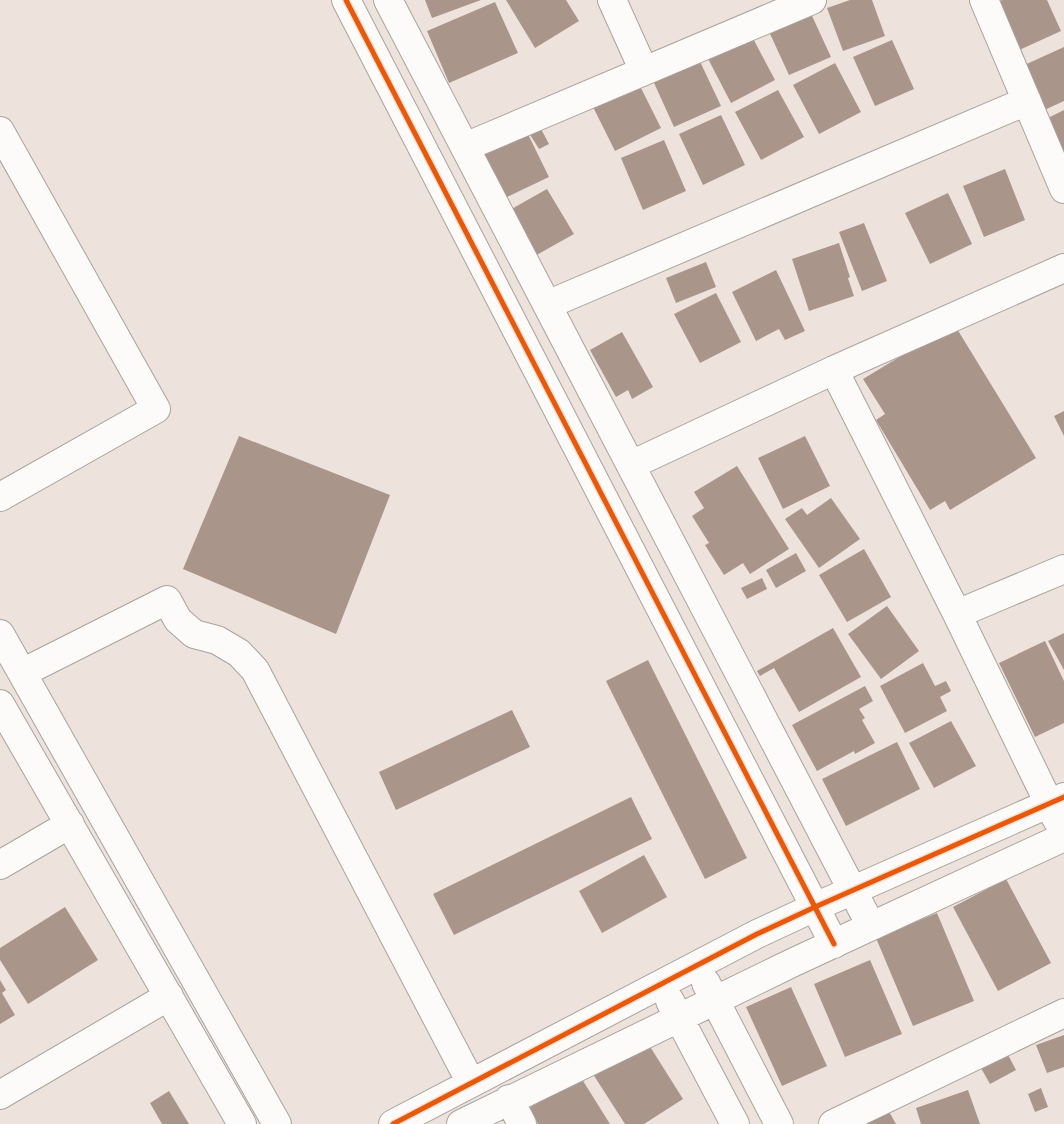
<svg xmlns="http://www.w3.org/2000/svg" width="1064" height="1124" viewBox="0 0 1064 1124" font-family="'PT Sans',sans-serif">
  <style>
    .building { fill: #aa958b }
    .lines { fill: none; stroke-linecap: round; stroke-linejoin: round }
    .minor-casing { stroke: #a9a29c; stroke-width: 30 }
    .minor { stroke: #fcfbfa; stroke-width: 28 }
    .cycleway-casing { stroke: #f5e2d4; stroke-width: 8 }
    .cycleway { stroke: #e8590c; stroke-width: 5 }
  </style>
  <rect width="100%" height="100%" fill="#ede3dc"/>
  <path class="building" d="M 425,0 L 481,0 L 432,18 Z
    M 506,0 L 566,0 L 579,21 L 535,48 Z
    M 850,0 L 872,0 L 885,36 L 843,51 L 827,8 Z
    M 1002,0 L 1047,0 L 1061,31 L 1015,52 L 993,4 Z
    M 495,2 L 518,53 L 449,83 L 427,31 Z
    M 807,5 L 831,57 L 789,75 L 765,23 Z
    M 748,29 L 775,80 L 731,103 L 704,51 Z
    M 892,40 L 914,89 L 875,106 L 853,57 Z
    M 1064,47 L 1064,101 L 1040,112 L 1020,67 Z
    M 696,53 L 721,106 L 674,127 L 650,74 Z
    M 835,63 L 861,112 L 819,134 L 793,85 Z
    M 636,78 L 661,128 L 615,151 L 590,101 Z
    M 778,90 L 804,137 L 761,160 L 735,112 Z
    M 1064,110 L 1064,165 L 1042,121 Z
    M 721,115 L 745,165 L 703,185 L 679,134 Z
    M 523,124 L 549,177 L 505,198 L 470,149 Z
    M 540,127 L 549,144 L 539,149 L 529,133 Z
    M 664,140 L 686,191 L 643,210 L 621,158 Z
    M 1005,169 L 1025,220 L 984,237 L 963,186 Z
    M 547,189 L 574,234 L 533,257 L 506,212 Z
    M 948,193 L 972,244 L 930,264 L 905,213 Z
    M 864,223 L 887,281 L 862,291 L 839,232 Z
    M 839,243 L 850,277 L 848,278 L 854,296 L 809,311 L 792,259 Z
    M 706,262 L 716,287 L 676,303 L 666,278 Z
    M 776,270 L 805,331 L 785,340 L 779,329 L 756,341 L 732,292 Z
    M 716,293 L 741,342 L 700,363 L 674,314 Z
    M 954,324 L 1036,458 L 950,510 L 945,501 L 930,510 L 876,420 L 885,414 L 863,379 Z
    M 622,332 L 653,387 L 632,399 L 628,390 L 616,397 L 590,350 Z
    M 1064,411 L 1064,436 L 1054,416 Z
    M 239,436 L 390,495 L 336,634 L 183,569 Z
    M 805,436 L 830,486 L 783,509 L 758,458 Z
    M 737,466 L 789,549 L 750,574 L 743,563 L 724,575 L 705,545 L 709,543 L 692,516 L 704,508 L 694,492 Z
    M 831,498 L 860,539 L 819,568 L 785,519 L 802,508 L 807,515 Z
    M 864,549 L 891,597 L 847,622 L 819,575 Z
    M 796,553 L 806,571 L 776,588 L 766,570 Z
    M 762,578 L 767,589 L 747,599 L 741,588 Z
    M 887,606 L 919,651 L 881,679 L 848,634 Z
    M 833,628 L 861,677 L 799,712 L 774,668 L 760,676 L 757,671 Z
    M 1064,633 L 1064,670 L 1048,641 Z
    M 1045,641 L 1064,681 L 1064,723 L 1035,737 L 999,663 Z
    M 648,660 L 747,858 L 705,879 L 606,681 Z
    M 923,663 L 935,686 L 946,681 L 951,691 L 940,697 L 947,711 L 905,733 L 880,686 Z
    M 865,686 L 873,701 L 859,709 L 865,718 L 862,720 L 875,743 L 855,754 L 854,751 L 817,771 L 792,725 Z
    M 512,710 L 530,747 L 396,810 L 379,772 Z
    M 951,721 L 976,766 L 934,788 L 909,743 Z
    M 897,742 L 920,789 L 846,826 L 822,779 Z
    M 631,797 L 652,839 L 454,935 L 433,894 Z
    M 644,855 L 667,897 L 602,933 L 579,891 Z
    M 1006,879 L 1051,963 L 998,991 L 953,907 Z
    M 65,907 L 98,960 L 28,1004 L 0,960 L 0,948 Z
    M 937,913 L 974,1001 L 913,1026 L 876,938 Z
    M 870,960 L 902,1034 L 845,1057 L 814,984 Z
    M 0,980 L 6,990 L 2,993 L 15,1015 L 0,1024 Z
    M 791,987 L 827,1066 L 782,1086 L 746,1007 Z
    M 1064,1035 L 1064,1067 L 1047,1073 L 1036,1045 Z
    M 644,1037 L 683,1099 L 644,1124 L 625,1124 L 591,1071 Z
    M 1007,1053 L 1016,1070 L 990,1084 L 981,1068 Z
    M 580,1076 L 610,1124 L 538,1124 L 529,1108 Z
    M 1041,1088 L 1048,1107 L 1035,1112 L 1028,1094 Z
    M 968,1090 L 980,1124 L 921,1124 L 916,1108 Z
    M 169,1091 L 189,1124 L 162,1124 L 150,1103 Z
    M 887,1108 L 896,1124 L 855,1124 Z"/>
  <g class="lines">
    <g class="minor-casing">
      <path id="minor" d="M 346,0 L 834,944
        M 388,0 L 871,926
        M 612,0 L 644,71
        M 984,0 L 1064,189
        M 0,131 L 156,409 L 0,497
        M 465,147 L 812,0
        M 547,305 L 1027,101
        M 834,370 L 1064,268
        M 631,465 L 834,370 L 957,614 L 1064,569
        M 957,614 L 1057,820
        M 0,634 L 277,1124
        M 22,673 L 167,600 L 178,620 L 194,634 L 217,640 L 239,653 L 255,670 L 471,1083
        M 0,704 L 242,1124
        M 0,865 L 70,824
        M 706,983 L 779,1124
        M 670,1001 L 735,1124
        M 0,1095 L 169,996
        M 509,1099 L 522,1124
        M 393,1124 L 757,934 L 815,907 L 1064,797
        M 461,1124 L 794,962 L 1064,837
        M 833,1124 L 1064,1013"/>
    </g>
    <use href="#minor" class="minor"/>
    <g class="cycleway-casing">
      <path id="cycleway" d="M 346,0 L 834,944
        M 393,1124 L 757,934 L 815,907 L 1064,797"/>
    </g>
    <use href="#cycleway" class="cycleway"/>
  </g>
</svg>
